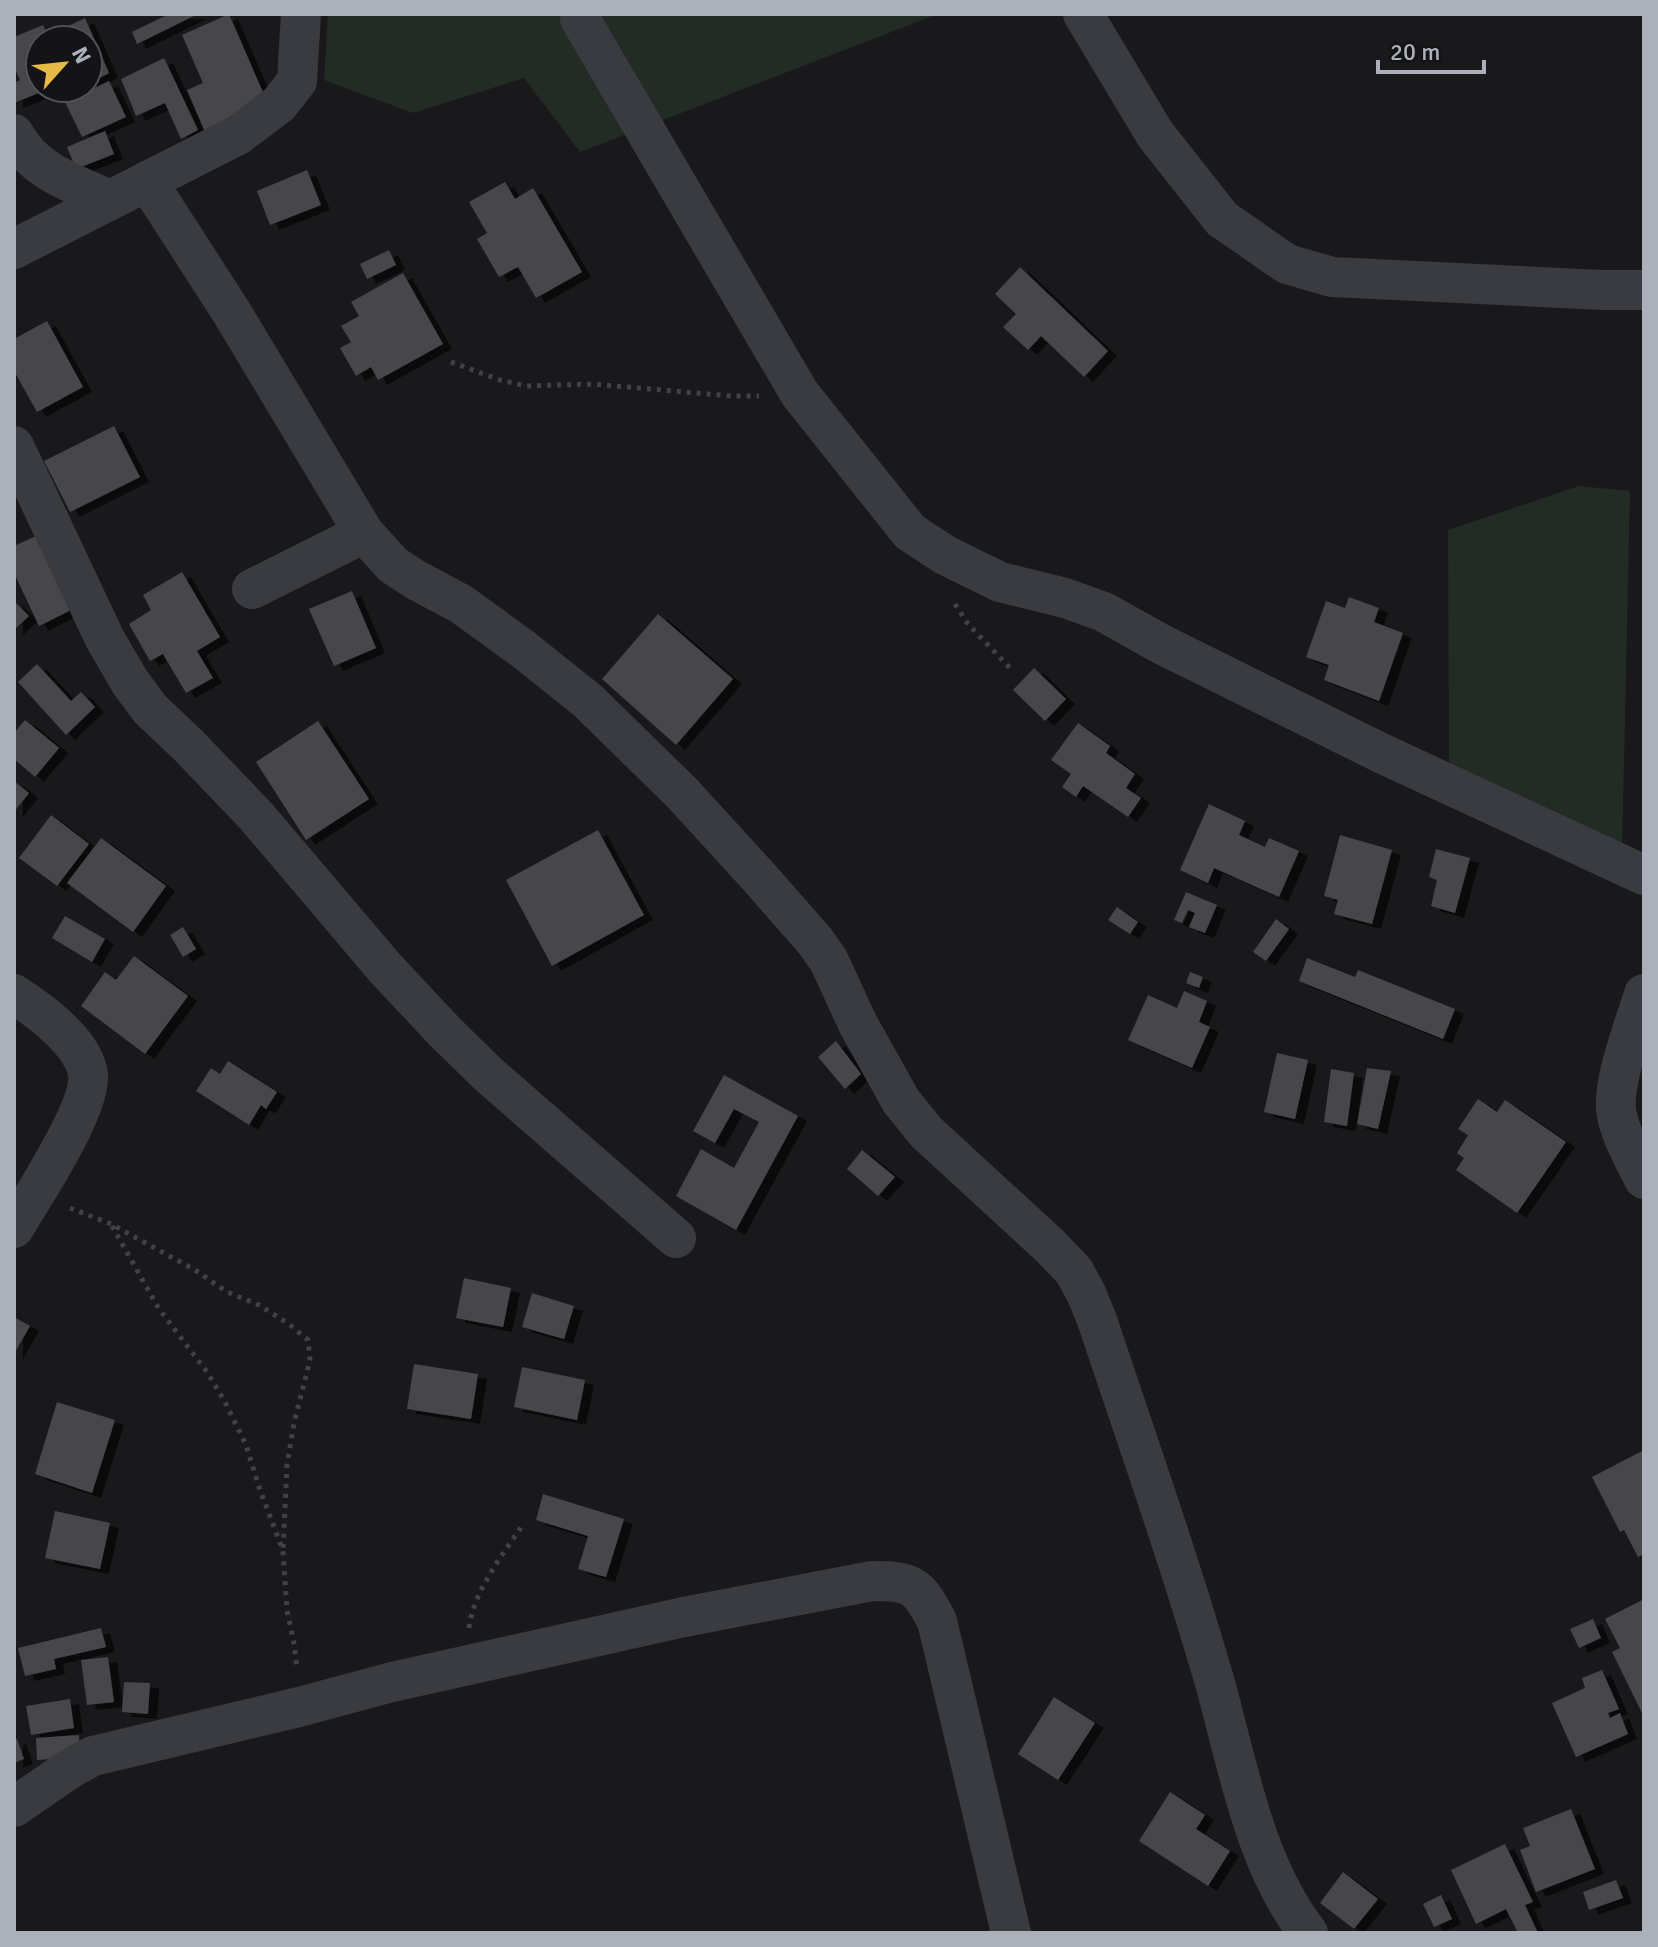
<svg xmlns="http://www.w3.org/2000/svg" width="1658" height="1947" viewBox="0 0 1658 1947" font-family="Signika,sans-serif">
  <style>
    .green { fill: #232b25 }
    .building { fill: #46464b; filter: url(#shadow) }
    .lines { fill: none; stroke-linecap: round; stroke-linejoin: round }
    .path { stroke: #404247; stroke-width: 5; stroke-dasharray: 4 6; stroke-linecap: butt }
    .minor { stroke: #3a3b40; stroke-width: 40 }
  </style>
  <defs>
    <filter id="shadow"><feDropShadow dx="9" dy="5" stdDeviation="0" flood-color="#0009"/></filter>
  </defs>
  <rect width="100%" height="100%" fill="#19191b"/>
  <path class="green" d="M 328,14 L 938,14 L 580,152 L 524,78 L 413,113 L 324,80 Z
    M 1579,486 L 1630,491 L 1622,852 L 1449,768 L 1448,530 Z"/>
  <path class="building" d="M 169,14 L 198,14 L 137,44 L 132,32 Z
    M 229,14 L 268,104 L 205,132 L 187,90 L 203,83 L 182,35 Z
    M 85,18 L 109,73 L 88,84 L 88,40 L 67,40 L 62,29 Z
    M 43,25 L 50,40 L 40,40 L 40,88 L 51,88 L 14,103 L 14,83 L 20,80 L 14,67 L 14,37 Z
    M 164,58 L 198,130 L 181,139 L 165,103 L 136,116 L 121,79 Z
    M 109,81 L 126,117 L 82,137 L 65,102 Z
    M 105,131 L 114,154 L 76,169 L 67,147 Z
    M 307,170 L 321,205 L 270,225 L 257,191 Z
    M 505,182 L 515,199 L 533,188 L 582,272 L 536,298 L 518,267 L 499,277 L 477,239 L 487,233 L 469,202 Z
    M 389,250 L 396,265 L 367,279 L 360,264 Z
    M 1020,267 L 1108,351 L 1084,377 L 1041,336 L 1028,350 L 1003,327 L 1016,314 L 995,294 Z
    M 403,273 L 443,344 L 378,380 L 371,367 L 356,376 L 340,348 L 351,342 L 341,326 L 359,316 L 351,302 Z
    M 47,321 L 83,387 L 37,412 L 14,371 L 14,339 Z
    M 114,426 L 140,477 L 70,512 L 44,461 Z
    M 38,535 L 73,609 L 39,626 L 14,573 L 14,546 Z
    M 182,572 L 220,637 L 197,651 L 213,678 L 186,693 L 163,654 L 150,661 L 129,624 L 151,610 L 143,595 Z
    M 352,591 L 376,648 L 334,666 L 309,609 Z
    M 1349,597 L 1379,608 L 1374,622 L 1403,633 L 1379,701 L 1324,680 L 1329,665 L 1306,657 L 1326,601 L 1345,608 Z
    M 14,601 L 29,616 L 14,630 Z
    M 658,614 L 733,679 L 676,745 L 602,679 Z
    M 37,664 L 71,701 L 81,692 L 95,707 L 66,735 L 18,682 Z
    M 1034,668 L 1066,699 L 1045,721 L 1013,690 Z
    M 25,720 L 59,748 L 35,777 L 14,759 L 14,733 Z
    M 318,721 L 369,799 L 306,840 L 256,762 Z
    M 1078,723 L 1110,746 L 1106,753 L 1135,774 L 1126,788 L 1141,798 L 1128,817 L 1083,786 L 1076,797 L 1062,787 L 1071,774 L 1051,760 Z
    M 14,781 L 29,793 L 14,812 Z
    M 1209,804 L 1245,821 L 1239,835 L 1265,847 L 1269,838 L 1299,851 L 1279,897 L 1214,868 L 1208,883 L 1180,870 Z
    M 51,815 L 89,844 L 57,886 L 19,858 Z
    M 598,830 L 644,915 L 552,966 L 506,880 Z
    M 1340,835 L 1392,850 L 1372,924 L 1334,914 L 1338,900 L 1324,896 Z
    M 101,838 L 166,886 L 133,932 L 67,883 Z
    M 1436,849 L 1470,858 L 1455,913 L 1431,906 L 1437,880 L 1429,877 Z
    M 1186,892 L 1217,905 L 1205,933 L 1189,927 L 1195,913 L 1188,910 L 1182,923 L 1174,920 Z
    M 1117,907 L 1138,922 L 1130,934 L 1108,920 Z
    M 65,916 L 105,939 L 92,962 L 52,938 Z
    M 1276,919 L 1289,929 L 1266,961 L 1253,952 Z
    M 183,927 L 196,949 L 183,957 L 170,935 Z
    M 134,956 L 188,996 L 145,1054 L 81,1006 L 105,972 L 116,980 Z
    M 1307,958 L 1355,977 L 1358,970 L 1455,1009 L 1443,1039 L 1299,981 Z
    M 1190,972 L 1203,977 L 1199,988 L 1186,983 Z
    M 1184,991 L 1207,1001 L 1199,1022 L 1210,1027 L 1192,1068 L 1128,1040 L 1148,995 L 1177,1008 Z
    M 836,1041 L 861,1074 L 845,1089 L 818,1057 Z
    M 1277,1053 L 1308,1060 L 1295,1119 L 1264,1112 Z
    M 228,1061 L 277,1092 L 266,1109 L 261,1105 L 249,1125 L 196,1091 L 211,1068 L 220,1074 Z
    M 1367,1068 L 1391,1071 L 1378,1129 L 1357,1124 Z
    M 1331,1069 L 1354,1073 L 1347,1126 L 1324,1122 Z
    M 724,1075 L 798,1116 L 736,1230 L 676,1196 L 701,1149 L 734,1168 L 759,1122 L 734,1109 L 715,1143 L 693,1131 Z
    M 1478,1099 L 1497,1112 L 1505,1100 L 1566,1142 L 1517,1213 L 1456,1170 L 1464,1158 L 1457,1153 L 1468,1135 L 1458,1129 Z
    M 862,1150 L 895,1177 L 878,1196 L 847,1169 Z
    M 464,1278 L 511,1288 L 503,1327 L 456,1318 Z
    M 532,1293 L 574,1306 L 564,1339 L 522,1327 Z
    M 14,1317 L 30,1326 L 14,1354 Z
    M 414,1364 L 478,1374 L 471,1419 L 407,1409 Z
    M 522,1367 L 585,1380 L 577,1420 L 514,1407 Z
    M 57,1402 L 115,1420 L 92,1493 L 35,1474 Z
    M 1644,1450 L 1644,1554 L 1638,1557 L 1624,1530 L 1620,1532 L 1592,1477 Z
    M 543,1494 L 624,1519 L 606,1577 L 578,1569 L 588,1536 L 536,1520 Z
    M 55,1511 L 110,1523 L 100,1569 L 45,1558 Z
    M 1644,1599 L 1644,1717 L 1612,1652 L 1620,1648 L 1605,1619 Z
    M 1593,1619 L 1601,1638 L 1579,1648 L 1570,1629 Z
    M 101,1628 L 106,1647 L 54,1659 L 56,1669 L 25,1676 L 18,1648 Z
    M 108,1657 L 114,1702 L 87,1705 L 81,1660 Z
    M 1602,1670 L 1619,1709 L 1608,1713 L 1610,1718 L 1620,1713 L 1628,1734 L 1576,1757 L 1552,1703 L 1585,1688 L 1582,1678 Z
    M 124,1682 L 150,1683 L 148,1714 L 122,1712 Z
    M 1054,1697 L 1095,1723 L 1058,1780 L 1018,1754 Z
    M 70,1699 L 74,1728 L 31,1735 L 26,1706 Z
    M 79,1735 L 80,1757 L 37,1760 L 36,1738 Z
    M 17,1739 L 24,1759 L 14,1763 L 14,1740 Z
    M 1170,1792 L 1205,1815 L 1196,1829 L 1230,1851 L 1208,1886 L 1139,1841 Z
    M 1571,1809 L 1595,1869 L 1536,1892 L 1520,1850 L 1530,1846 L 1523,1828 Z
    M 1505,1844 L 1533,1902 L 1525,1905 L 1538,1933 L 1518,1933 L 1506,1909 L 1476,1924 L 1451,1870 Z
    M 1343,1872 L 1378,1899 L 1354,1929 L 1320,1903 Z
    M 1616,1880 L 1623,1898 L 1589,1910 L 1583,1892 Z
    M 1441,1895 L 1452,1919 L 1434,1927 L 1423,1904 Z"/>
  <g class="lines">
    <path class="path" d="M 451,362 L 500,380 L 526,386 L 592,384 L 731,396 L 759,396
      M 955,604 L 968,624 L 1010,668
      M 70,1208 L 111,1224 L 195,1270 L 227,1292 L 259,1305 L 289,1324 L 308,1340 L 310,1360 L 294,1423 L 287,1465 L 283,1551
      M 112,1226 L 159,1309 L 207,1372 L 225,1402 L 246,1445 L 259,1487 L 283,1551 L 287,1611 L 294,1643 L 297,1670
      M 469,1628 C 474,1591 501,1557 522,1526"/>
    <path class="minor" d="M 1083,14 L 1155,134 L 1222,219 L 1287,264 L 1332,277 L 1603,290 L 1644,290
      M 580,19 L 800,394 L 910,532 L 945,555 L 1000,582 L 1065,598 L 1104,612 L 1161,644 L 1381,753 L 1644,875
      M 14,134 C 35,173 72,182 109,200
      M 147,181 L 232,313 L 364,533 L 393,565 L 416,580 L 461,604 L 523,649 L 588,701 L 682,793 L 758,876 L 815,941 L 829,961 L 858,1024 L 901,1101 L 926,1132 L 1050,1246 L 1074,1271 L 1087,1295 L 1098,1323 C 1138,1443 1180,1562 1215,1683 C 1238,1766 1254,1863 1308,1933
      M 14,249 L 238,135 L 279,104 L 297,81 L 301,14
      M 14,446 L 105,639 L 130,682 L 150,709 L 189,746 L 256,816 L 385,968 L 445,1032 L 488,1074 L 676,1238
      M 252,589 L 364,533
      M 14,994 C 39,1010 83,1042 88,1074 C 92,1108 33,1196 14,1228
      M 1644,994 C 1635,1024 1610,1086 1617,1116 C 1622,1138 1634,1159 1644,1179
      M 14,1807 L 71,1768 L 93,1756 L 299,1707 L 392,1682 L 684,1617 L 872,1581 C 913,1581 918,1585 937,1621 L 1011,1933"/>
  </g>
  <rect width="1658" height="1947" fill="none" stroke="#acb0ba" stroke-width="32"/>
  <g transform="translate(64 64) rotate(63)"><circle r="38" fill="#141416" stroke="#515258" stroke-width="2"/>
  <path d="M0-6L14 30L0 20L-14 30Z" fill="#e6ba46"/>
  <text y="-12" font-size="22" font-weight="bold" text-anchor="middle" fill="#acb0ba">N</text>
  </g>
  <path d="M1378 60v12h106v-12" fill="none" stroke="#acb0ba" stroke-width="4"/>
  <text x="1390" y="60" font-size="24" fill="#acb0ba" stroke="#141416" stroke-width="6" paint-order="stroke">20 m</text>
</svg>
